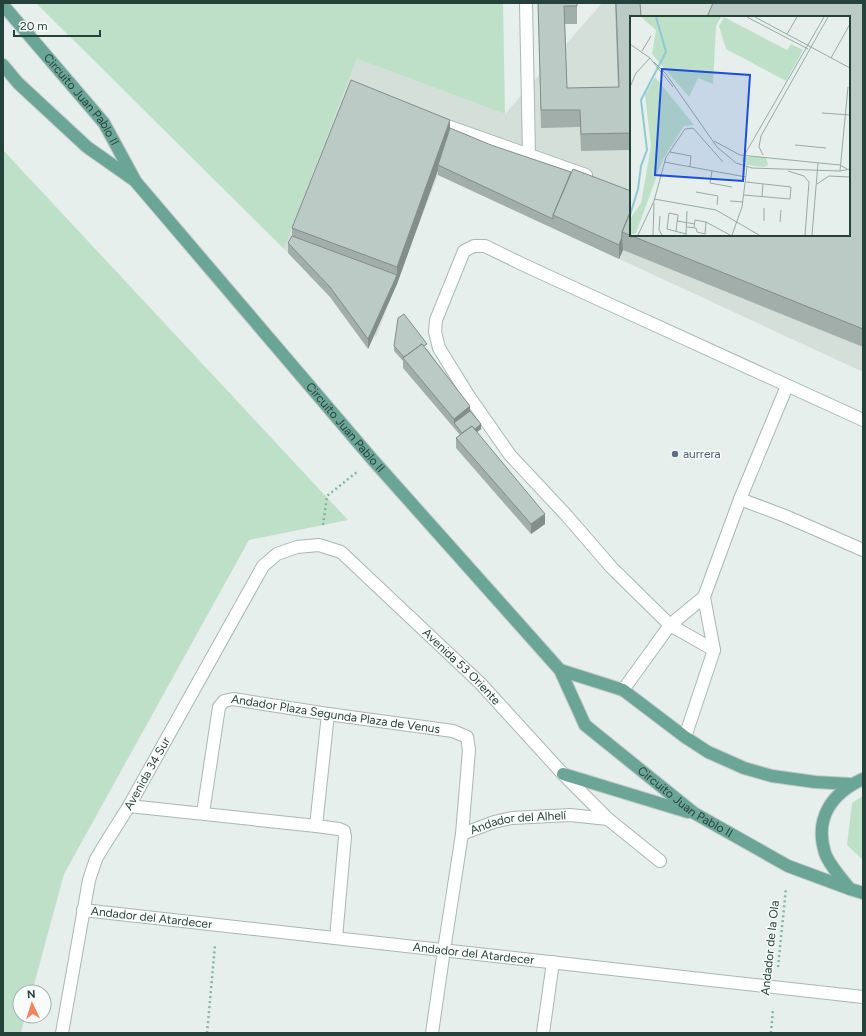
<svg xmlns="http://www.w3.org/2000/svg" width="866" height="1036" viewBox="0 0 866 1036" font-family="Figtree,sans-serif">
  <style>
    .built { fill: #d4dfda; fill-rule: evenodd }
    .green { fill: #bfe0c8 }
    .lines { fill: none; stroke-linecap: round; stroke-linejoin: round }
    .minor-casing { stroke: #a8b8b2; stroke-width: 14 }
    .major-casing { stroke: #c2cac8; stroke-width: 14 }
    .path { stroke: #86b3a5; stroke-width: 2.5; stroke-dasharray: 2 3; stroke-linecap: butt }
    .minor { stroke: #fff; stroke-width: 12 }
    .major { stroke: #6aa596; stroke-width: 12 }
    .wall { fill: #a1aea9 }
    .shaded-wall { fill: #838d89 }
    .building { fill: #bbcac4; stroke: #838d89 }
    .service-dot { fill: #5c6f8a; stroke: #f7fbf9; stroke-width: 1.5 }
    .labels { text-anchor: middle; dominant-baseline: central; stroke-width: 3; stroke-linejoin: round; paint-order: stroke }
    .street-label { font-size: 12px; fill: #24423a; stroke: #f7fbf9 }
    .service-label { font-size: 12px; fill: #4e5e75; stroke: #f7fbf9; text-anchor: start }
    .inset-river { fill: none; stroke: #8ec9d4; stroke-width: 2 }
    .inset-road { fill: none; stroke: #98aaa4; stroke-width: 1 }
    .view { fill: #1d4ed8; fill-opacity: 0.15; stroke: #1d4ed8; stroke-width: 2 }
    .inset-edge { fill: none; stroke: #24423a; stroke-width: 2 }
  </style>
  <rect width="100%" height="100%" fill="#e6efeb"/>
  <path class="built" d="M 602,3 L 863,3 L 863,372 L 438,175 L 376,337 L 284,249 L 357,59 L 505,114 ZM 631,17 L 849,17 L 849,235 L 631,235 Z"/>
  <path class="green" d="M 36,3 L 503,3 L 505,114 L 357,59 L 284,249 Z
    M 3,150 L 348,520 L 249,540 L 64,874 L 32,992 L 20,992 L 20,1016 L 25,1016 L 21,1033 L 3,1033 Z
    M 863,796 L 863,860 L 847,845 L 852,803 Z"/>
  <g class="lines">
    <g class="minor-casing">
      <g id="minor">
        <path d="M 526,3 L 529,155"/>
        <path d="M 436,122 L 586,175"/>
        <path d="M 740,499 L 785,516 L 863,550"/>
        <path d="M 714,650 L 670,625 L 612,568 L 567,516 L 510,455 L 468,395 L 439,348 L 435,332 L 436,320 L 464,251 L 474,246 L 485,246 L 524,265 L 587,294 L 863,420"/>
        <path d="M 623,690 L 670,625 L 704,597"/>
        <path d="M 685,737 L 714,650 L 704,597 L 740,499 L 787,386"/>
        <path d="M 129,806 L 316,826 L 339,829 L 344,831 L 345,837 L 336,938"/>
        <path id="s1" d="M 203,813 L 219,707 L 224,701 L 233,699 L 328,714 L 453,731 L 467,737 L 469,750 L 462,834 L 444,950 L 432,1033"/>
        <path d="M 316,826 L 328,714"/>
        <path id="s2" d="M 462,834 L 494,822 L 512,818 L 570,815 L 608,819"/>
        <path id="s3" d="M 83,910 L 863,997"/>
        <path id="s4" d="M 62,1033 L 89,880 L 96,859 L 105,844 L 129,806 L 263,566 L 277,554 L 297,547 L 319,545 L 341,552 L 480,683 L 563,774 L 608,819 L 660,861"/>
        <path d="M 543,1033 L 553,962"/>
      </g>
    </g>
    <g class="major-casing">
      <g id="major">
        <path id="s5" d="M 3,5 L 104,123 L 136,182 L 372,459 L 560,670 L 585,725 L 694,813 L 788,866 L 850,889 L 863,893"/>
        <path d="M 3,65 L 18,83 L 87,147 L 134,180"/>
        <path d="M 560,670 L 623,690 L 685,737 L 708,752 L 744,768 L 772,776 L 815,782 L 850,784"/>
        <path d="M 563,774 L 688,812"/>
        <path d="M 850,889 C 842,879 829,865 825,853 C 814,818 832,793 863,779"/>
      </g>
    </g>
    <path class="path" d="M 323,525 L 327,496 L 357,472
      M 778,967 L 786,888
      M 207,1033 L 215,945
      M 771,1033 L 773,1008"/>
    <use href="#minor" class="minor"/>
    <use href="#major" class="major"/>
  </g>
  <path class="wall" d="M 538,3 L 577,3 L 577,24 L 565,24 L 567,88 L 618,87 L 615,3 L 640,3 L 631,17 L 631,150 L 581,151 L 580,127 L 541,128 Z
    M 863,3 L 863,347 L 623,250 L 619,259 L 438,175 L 438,170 L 397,284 L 368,349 L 330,297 L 288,253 L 288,243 L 292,236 L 292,228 L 450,128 L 631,235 Z
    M 394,346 L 427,349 L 470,411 L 481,429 L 477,432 L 545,524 L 531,534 L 456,448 L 456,438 L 460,435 L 403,368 L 403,361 L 394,351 Z"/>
  <path class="shaded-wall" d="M 450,120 L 450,137 L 438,165 L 438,170 L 397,284 L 368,349 L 368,339 L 397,275 L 397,267 Z
    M 622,237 L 623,250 L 619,259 L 619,245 Z
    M 470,406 L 470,416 L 454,423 L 454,419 Z
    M 481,424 L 481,429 L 465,441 L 465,436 Z
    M 545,514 L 545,524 L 531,534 L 531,524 Z"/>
  <path class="building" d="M 538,3 L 577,3 L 577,6 L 564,6 L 567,88 L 619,87 L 616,3 L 640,3 L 641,17 L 631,17 L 631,133 L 581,134 L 580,110 L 541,110 Z
    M 713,3 L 863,3 L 863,329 L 622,232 L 631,210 L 631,235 L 849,235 L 849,17 L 707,17 Z
    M 351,80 L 450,120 L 397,267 L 292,228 Z
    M 450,128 L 491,145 L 571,172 L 553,215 L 553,219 L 438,165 Z
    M 573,169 L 631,191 L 631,210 L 622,232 L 622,237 L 619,245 L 553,215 Z
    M 292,236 L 397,275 L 368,339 L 330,287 L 288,243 Z
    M 404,314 L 427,344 L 424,346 L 422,344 L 404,357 L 394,346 L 398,318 Z
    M 422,344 L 470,406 L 454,419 L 403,358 Z
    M 470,411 L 481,424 L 475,429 L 472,426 L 462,433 L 454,423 Z
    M 472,426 L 545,514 L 531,524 L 456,438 Z"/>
  <circle class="service-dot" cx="675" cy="454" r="4"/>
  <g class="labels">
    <g class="street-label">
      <text stroke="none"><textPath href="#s5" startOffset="123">Circuito Juan Pablo II</textPath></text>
      <text stroke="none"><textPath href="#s5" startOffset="545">Circuito Juan Pablo II</textPath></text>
      <text stroke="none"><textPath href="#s4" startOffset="766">Avenida 53 Oriente</textPath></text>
      <text stroke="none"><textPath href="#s1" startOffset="228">Andador Plaza Segunda Plaza de Venus</textPath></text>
      <text stroke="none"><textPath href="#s4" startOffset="277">Avenida 34 Sur</textPath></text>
      <text stroke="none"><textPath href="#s5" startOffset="1056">Circuito Juan Pablo II</textPath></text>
      <text stroke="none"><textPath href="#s2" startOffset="58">Andador del Alhelí</textPath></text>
      <text stroke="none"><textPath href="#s3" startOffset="69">Andador del Atardecer</textPath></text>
      <text transform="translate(770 948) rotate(-84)">Andador de la Ola</text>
      <text stroke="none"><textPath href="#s3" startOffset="393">Andador del Atardecer</textPath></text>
    </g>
    <g class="service-label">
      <text x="683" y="454">aurrera</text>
    </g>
  </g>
  <g transform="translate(630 16)">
    <rect width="220" height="220" fill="#e6efeb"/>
    <path d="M 11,1 L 91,1 L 86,10 L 83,68 L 68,62 L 59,81 L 22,38 L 26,14 ZM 94,1 L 157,34 L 161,28 L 173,34 L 156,65 L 96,33 L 89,10 ZM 25,61 L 64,109 L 54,110 L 33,143 L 6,217 L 0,219 L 0,203 L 11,187 L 21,130 L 15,79 ZM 113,141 L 136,141 L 138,149 L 135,151 L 116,149 L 112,145 Z" fill="#bfe0c8"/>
    <path class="inset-river" d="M 0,199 L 8,173 L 11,150 L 17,134 L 11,84 L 36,36 L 26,1"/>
    <path class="inset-road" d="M 117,1 L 178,33M 125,1 L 220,52M 157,18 L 167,1M 0,28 L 20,42 L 43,71M 12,35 L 21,20M 201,42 L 220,8M 24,46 L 36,58 L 87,131 L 106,147 L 122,152 L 210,155 L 220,153M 0,71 L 6,57 L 20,42M 192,97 L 220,99M 0,107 L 0,143M 84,125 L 110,139 L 210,149 L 217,153M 165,129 L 196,132M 40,136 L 61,140 L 60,151M 115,138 L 194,1M 133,139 L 129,131 L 131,120 L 198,1M 34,146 L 116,161M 82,155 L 80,167 L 102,171M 158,155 L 174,160 L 179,166 L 175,219M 210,155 L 218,71M 187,168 L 199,160 L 220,161M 66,176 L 88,180 L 87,189M 114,179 L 160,183 L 161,171 L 116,166M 132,180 L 133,168M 24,183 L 86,194 L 129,219M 100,185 L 113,186M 30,200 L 29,214 L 32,219M 47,205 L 65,208M 134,205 L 134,192M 150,206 L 151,194M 57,211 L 66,212 L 67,216 L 75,218M 64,211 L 65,204 L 76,206 L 100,219M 46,215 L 48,199 L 39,197 L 37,213 L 56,218M 75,218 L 76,206M 8,219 L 24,185 L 36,141 L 55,113 L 63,112 L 93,146M 23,219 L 24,187M 56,219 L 57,195M 102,219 L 112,191 L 117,151M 182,219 L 188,147"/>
    <path class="view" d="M 32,53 L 120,59 L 113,165 L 25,159 Z"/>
    <rect width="220" height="220" class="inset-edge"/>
  </g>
  <rect width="866" height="1036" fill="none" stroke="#24423a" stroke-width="8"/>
  <g transform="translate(32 1004) rotate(356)"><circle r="19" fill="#f7fbf9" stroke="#a3b1ad"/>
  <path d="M0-3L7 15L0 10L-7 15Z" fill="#f4845f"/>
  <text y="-6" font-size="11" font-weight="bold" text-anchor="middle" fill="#24423a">N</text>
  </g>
  <path d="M14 30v6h86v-6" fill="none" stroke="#24423a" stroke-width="2"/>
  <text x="20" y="30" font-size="12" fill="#24423a" stroke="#f7fbf9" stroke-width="3" paint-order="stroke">20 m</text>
</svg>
